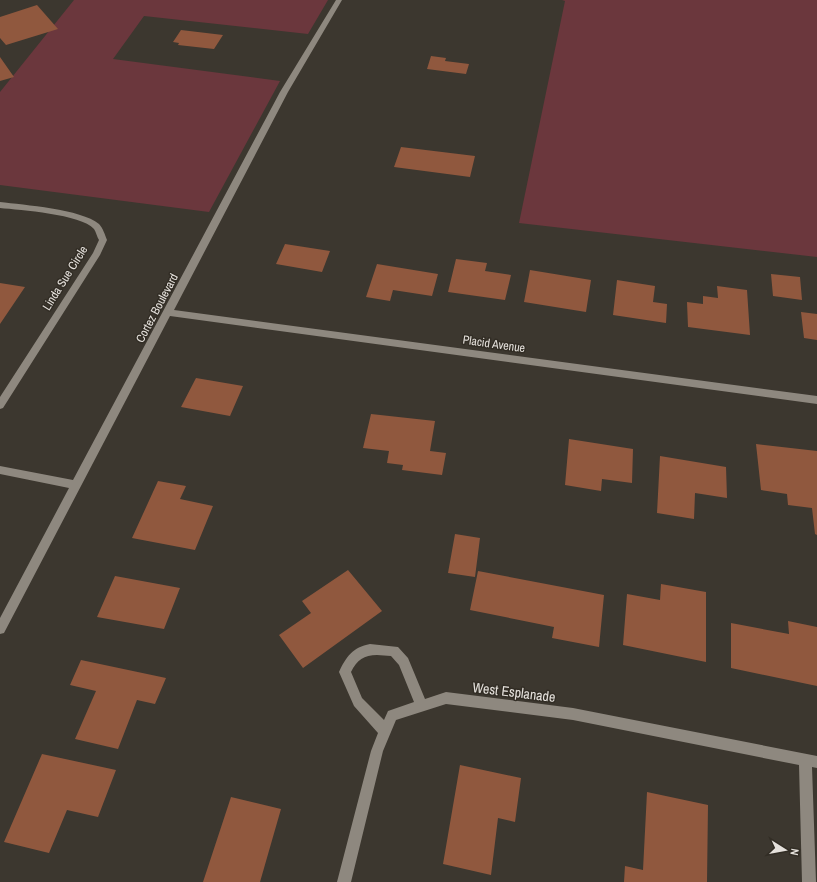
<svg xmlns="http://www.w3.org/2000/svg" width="817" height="882" viewBox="0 0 817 882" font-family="'Archivo Narrow',sans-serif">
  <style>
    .green { fill: #6b373d }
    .building { fill: #90583e }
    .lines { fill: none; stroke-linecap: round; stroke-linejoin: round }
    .minor { fill: #8e887f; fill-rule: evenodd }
    .labels { text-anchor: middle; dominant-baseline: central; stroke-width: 3; stroke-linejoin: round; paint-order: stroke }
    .street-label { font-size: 12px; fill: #e5e1dc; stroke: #322d25 }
    .near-street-label { font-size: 14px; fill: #e5e1dc; stroke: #322d25 }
  </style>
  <rect width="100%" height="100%" fill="#3c372f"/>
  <path class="green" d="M 74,0 L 328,0 L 308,34 L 144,16 L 113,59 L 280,81 L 209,212 L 0,185 L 0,92 Z
    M 562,0 L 817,0 L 817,257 L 519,223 L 565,1 Z"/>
  <path class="building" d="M 37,5 L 58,29 L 6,45 L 0,38 L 0,17 Z
    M 181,30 L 223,35 L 214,49 L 178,45 L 179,43 L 173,42 Z
    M 431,56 L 446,58 L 445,61 L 469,64 L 466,74 L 427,69 Z
    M 0,57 L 14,77 L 0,81 Z
    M 401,147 L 475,156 L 470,177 L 394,167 Z
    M 285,244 L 330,251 L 322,272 L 276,264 Z
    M 456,259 L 487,263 L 485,271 L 511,275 L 505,300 L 448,292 Z
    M 377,264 L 438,274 L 432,296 L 393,290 L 390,301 L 366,297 Z
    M 530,270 L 591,280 L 586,312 L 524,302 Z
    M 771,274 L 800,277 L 802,300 L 773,296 Z
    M 617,280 L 655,286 L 653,302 L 667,304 L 666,323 L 613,315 Z
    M 0,283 L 25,287 L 0,324 Z
    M 717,286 L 747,290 L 750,335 L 688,327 L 687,302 L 703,304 L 703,296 L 718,298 Z
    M 801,312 L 817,314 L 817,340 L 804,338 Z
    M 196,378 L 243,386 L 230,416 L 181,407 Z
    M 371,414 L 435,421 L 430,451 L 446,453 L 442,475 L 402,470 L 403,465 L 387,463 L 389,451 L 363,448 Z
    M 569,439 L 633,449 L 632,483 L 602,479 L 601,491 L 565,485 Z
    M 756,444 L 817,451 L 817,535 L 815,534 L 812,508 L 788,505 L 787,494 L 761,490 Z
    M 660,456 L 726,467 L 727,498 L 695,493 L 694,519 L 657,513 Z
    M 158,481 L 186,486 L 180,499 L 213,506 L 195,550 L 132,538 Z
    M 455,534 L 480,538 L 475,577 L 448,573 Z
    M 348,570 L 382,611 L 303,668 L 279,635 L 311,613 L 302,601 Z
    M 478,571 L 604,595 L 599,647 L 552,638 L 554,627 L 470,610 Z
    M 115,576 L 180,588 L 164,629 L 97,617 Z
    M 661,584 L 706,592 L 706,662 L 623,645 L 627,594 L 660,600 Z
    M 788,621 L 817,627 L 817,686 L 731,668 L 731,623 L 789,634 Z
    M 81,660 L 166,678 L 155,704 L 137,700 L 118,749 L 75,739 L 96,691 L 70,685 Z
    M 42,754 L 116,770 L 98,817 L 67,810 L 49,853 L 4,842 Z
    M 460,765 L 521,778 L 515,822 L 498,818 L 491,875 L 443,864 Z
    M 647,792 L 708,805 L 707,882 L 624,882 L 625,866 L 643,870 Z
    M 231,797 L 281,809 L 260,882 L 203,882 Z"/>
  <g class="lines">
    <path class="minor" d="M 336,0 L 342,0 L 288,92 L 174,310 L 817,396 L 817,404 L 170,316 L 4,633 L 0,634 L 0,618 L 69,488 L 0,474 L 0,466 L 73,480 L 280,92 Z
      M 0,202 C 24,205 81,209 99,224 C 103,228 105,235 107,240 L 100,255 L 3,408 L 0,409 L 0,397 L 93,253 L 99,240 C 97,237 96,232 94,229 C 81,214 20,210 0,208 Z
      M 370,644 L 398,647 L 408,658 L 425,699 L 446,692 L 573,708 L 817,756 L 817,768 L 812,767 L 816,882 L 802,882 L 799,765 L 573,720 L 446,704 L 396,720 L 383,751 L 351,882 L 337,882 L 371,751 L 378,733 L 354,706 L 339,672 C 346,657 353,647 370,644 ZM 377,655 L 391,656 L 399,665 L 414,702 L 388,711 L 384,720 L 362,698 L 351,672 C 357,660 364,655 377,655 Z"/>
  </g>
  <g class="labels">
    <g class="street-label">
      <text transform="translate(65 278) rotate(-58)">Linda Sue Circle</text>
      <text transform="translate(157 308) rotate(-62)">Cortez Boulevard</text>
      <text transform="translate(494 344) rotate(8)">Placid Avenue</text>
    </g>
    <g class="near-street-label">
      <text transform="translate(514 692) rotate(7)">West Esplanade</text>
    </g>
  </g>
  <g transform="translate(785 850) rotate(101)" stroke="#322d25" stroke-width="3" paint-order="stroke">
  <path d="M0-3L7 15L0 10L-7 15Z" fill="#e5e1dc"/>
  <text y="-6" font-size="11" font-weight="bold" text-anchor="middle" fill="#e5e1dc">N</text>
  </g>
</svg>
